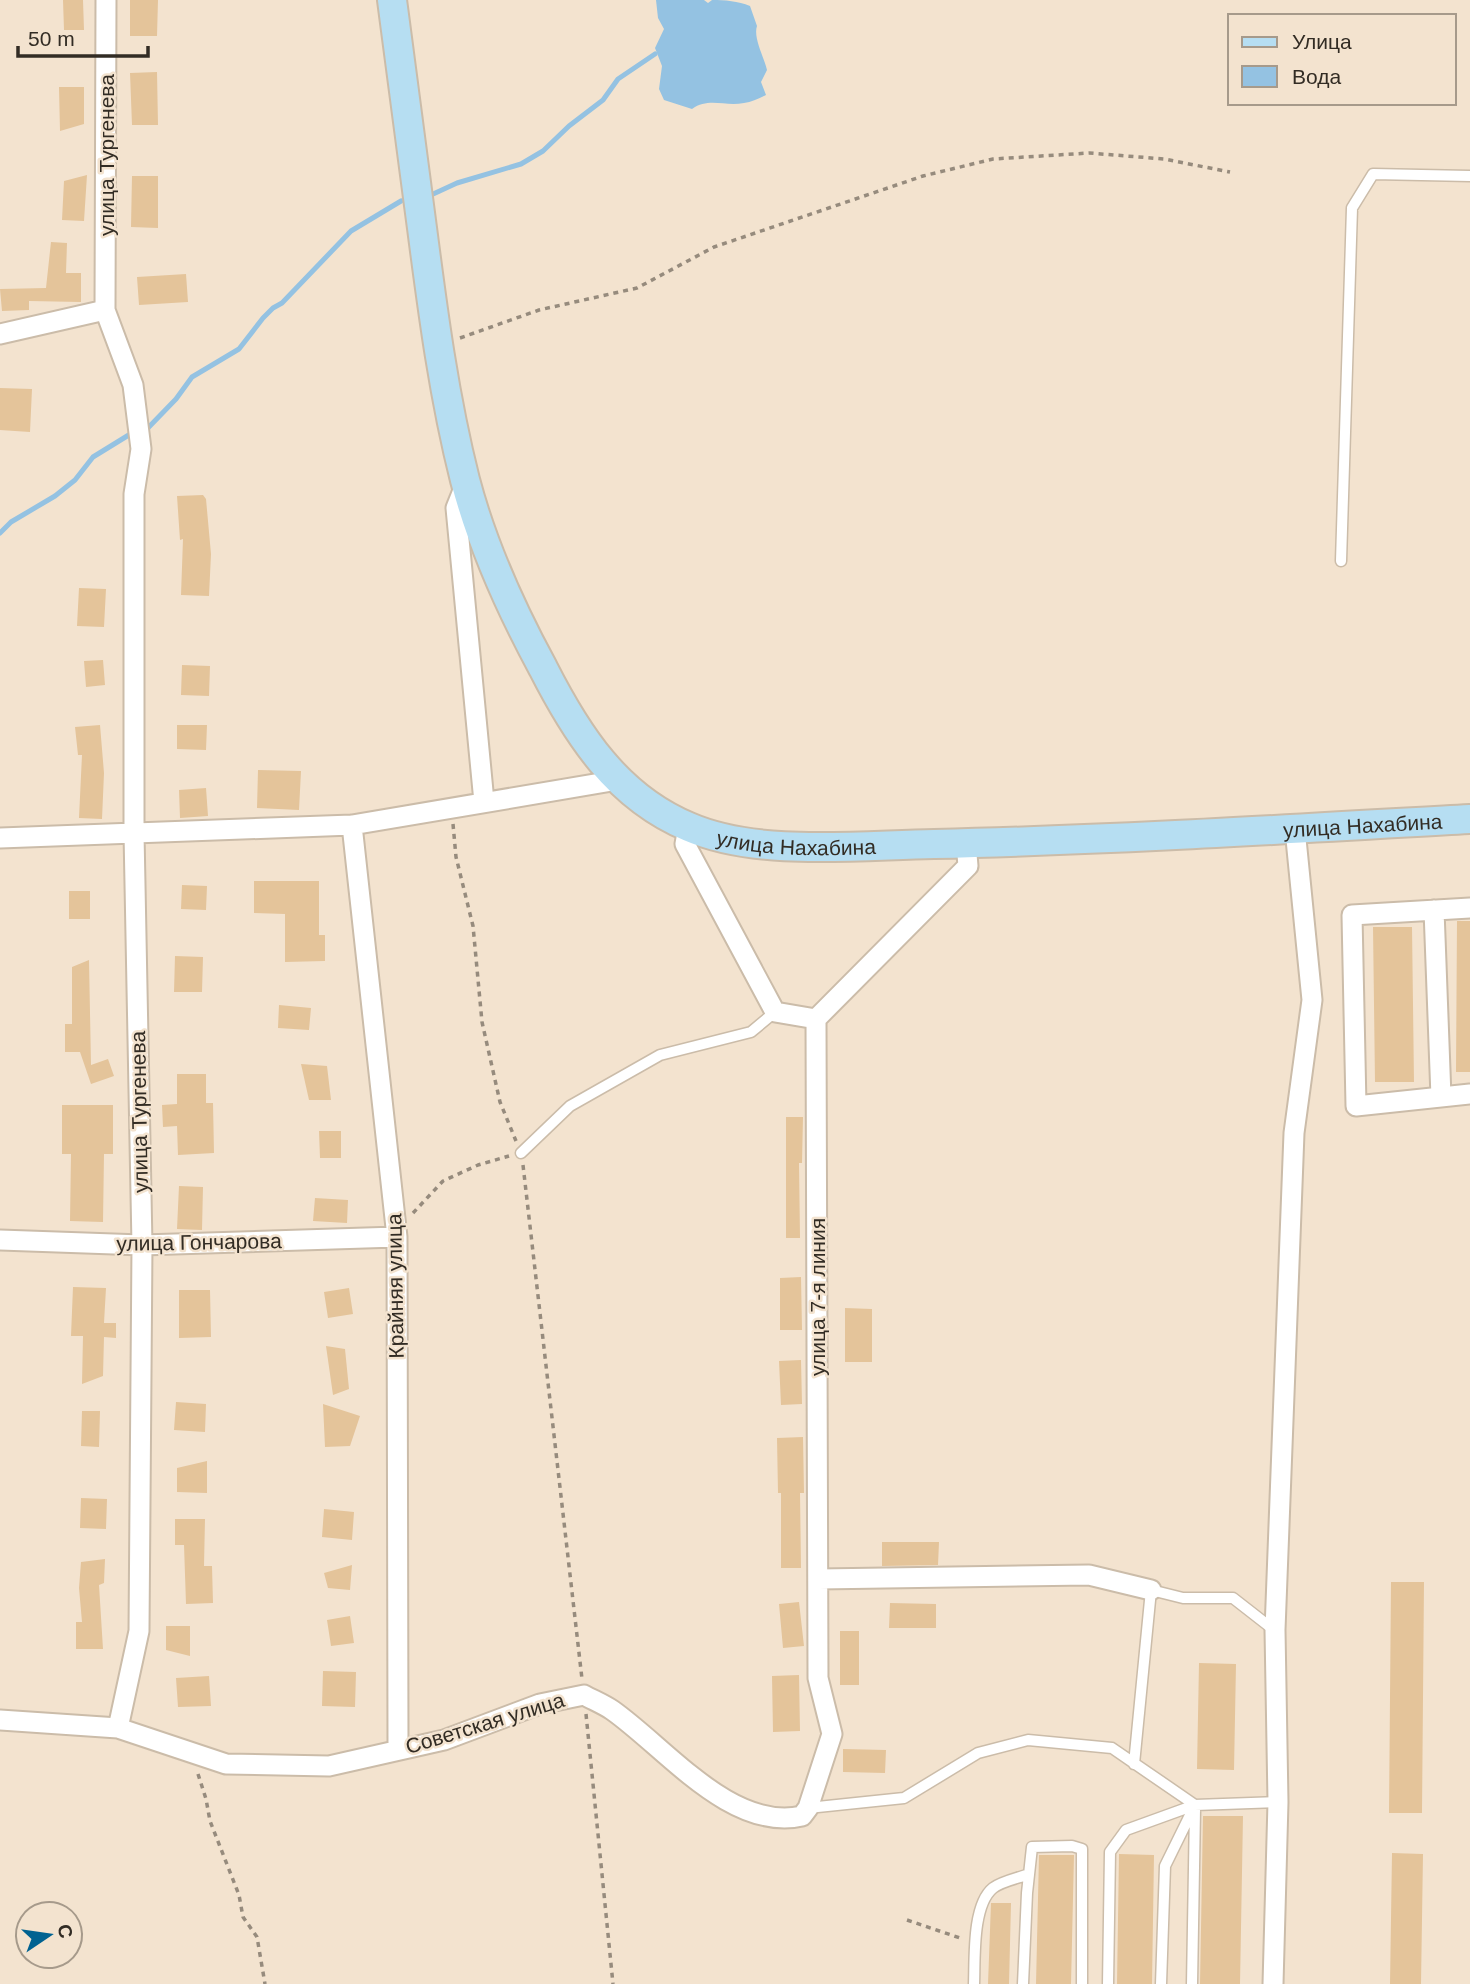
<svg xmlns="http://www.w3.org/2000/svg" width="1470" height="1984" viewBox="0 0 1470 1984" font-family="Helvetica,sans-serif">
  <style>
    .water { fill: #94c2e2 }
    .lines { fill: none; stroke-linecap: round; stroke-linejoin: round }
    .stream { stroke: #94c2e2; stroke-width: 5 }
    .building { fill: #e4c49a }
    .service-casing { stroke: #cbbca9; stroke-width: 13 }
    .minor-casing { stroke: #cbbca9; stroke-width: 23 }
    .secondary-casing { stroke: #cbbca9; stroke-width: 32 }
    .path { stroke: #968b7d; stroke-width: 3.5; stroke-dasharray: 5 5; stroke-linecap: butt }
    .service { stroke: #fff; stroke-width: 10 }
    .minor { stroke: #fff; stroke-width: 19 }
    .secondary { stroke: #b6def2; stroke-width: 28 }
    .labels { text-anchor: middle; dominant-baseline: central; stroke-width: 5; stroke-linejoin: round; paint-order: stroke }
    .street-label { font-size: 21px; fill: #322c24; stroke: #f3e3cf }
  </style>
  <rect width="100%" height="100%" fill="#f3e3cf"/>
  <path class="water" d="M 656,0 L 704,0 L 708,3 L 712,0 C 725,0 738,1 750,6 L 757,26 C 753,38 764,57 767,70 L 761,82 L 766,95 C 759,98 752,102 744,103 C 725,107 709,97 692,109 L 664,100 L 659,89 L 662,66 L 655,48 L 664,29 L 658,18 Z"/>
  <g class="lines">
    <path class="stream" d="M 431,195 L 457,183 L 521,164 L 543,151 L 569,126 L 603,100 L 618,79 L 655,54
      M 146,430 L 176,399 L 192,377 L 239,349 L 263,318 L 273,308 L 282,303 L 351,231 L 401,201
      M 0,533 L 11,522 L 55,496 L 75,480 L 93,457 L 132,433"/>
  </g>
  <path class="building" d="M 63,0 L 83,0 L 84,30 L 64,30 Z
    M 130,0 L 158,0 L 157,36 L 130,36 Z
    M 157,72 L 158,125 L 132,125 L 130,73 Z
    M 59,87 L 84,87 L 84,124 L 60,131 Z
    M 87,175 L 84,221 L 62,220 L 64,181 Z
    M 132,176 L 158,176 L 158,228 L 131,227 Z
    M 51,242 L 67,243 L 66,273 L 81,273 L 81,302 L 29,301 L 29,310 L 2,311 L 0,289 L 46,288 Z
    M 186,274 L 188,302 L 139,305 L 137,277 Z
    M 0,388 L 32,389 L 30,432 L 0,430 Z
    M 203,495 L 206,499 L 211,554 L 209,596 L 181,595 L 183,539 L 180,540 L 177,496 Z
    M 79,588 L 106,589 L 104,627 L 77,626 Z
    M 103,660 L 105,685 L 86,687 L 84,661 Z
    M 182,665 L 210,666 L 209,696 L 181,695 Z
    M 100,725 L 104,773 L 102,819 L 79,818 L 82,755 L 78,755 L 75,727 Z
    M 177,725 L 207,725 L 206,750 L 177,749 Z
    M 258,770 L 301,771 L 299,810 L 257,808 Z
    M 206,788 L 208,816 L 180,818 L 179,790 Z
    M 254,881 L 319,881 L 319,935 L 325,935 L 325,961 L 285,962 L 285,914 L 254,913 Z
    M 182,885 L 207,886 L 206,910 L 181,909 Z
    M 69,891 L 90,891 L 90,919 L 69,919 Z
    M 1457,921 L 1470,921 L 1470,1072 L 1456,1072 Z
    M 1373,927 L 1412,927 L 1414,1082 L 1375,1082 Z
    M 175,956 L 203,957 L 202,992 L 174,992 Z
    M 89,960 L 91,1065 L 108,1059 L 114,1076 L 91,1084 L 80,1052 L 65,1052 L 65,1024 L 72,1024 L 72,967 Z
    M 279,1005 L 311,1008 L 309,1030 L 278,1028 Z
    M 301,1064 L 327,1066 L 331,1100 L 309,1100 Z
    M 177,1074 L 206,1074 L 206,1103 L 213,1103 L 214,1153 L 178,1155 L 177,1126 L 163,1127 L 162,1105 L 177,1104 Z
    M 62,1105 L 113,1105 L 113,1154 L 104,1154 L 103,1222 L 70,1221 L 71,1154 L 62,1154 Z
    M 786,1117 L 803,1117 L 802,1163 L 799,1163 L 800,1238 L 786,1238 Z
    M 319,1131 L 341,1131 L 341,1158 L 320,1158 Z
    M 179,1186 L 203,1187 L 202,1230 L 177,1229 Z
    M 315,1198 L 348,1200 L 347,1223 L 313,1221 Z
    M 801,1277 L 802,1330 L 780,1330 L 780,1278 Z
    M 73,1287 L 106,1288 L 104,1323 L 116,1323 L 116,1338 L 104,1337 L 103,1376 L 82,1384 L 83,1336 L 71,1336 Z
    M 349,1288 L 353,1314 L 328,1318 L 324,1292 Z
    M 179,1290 L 210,1290 L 211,1337 L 179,1338 Z
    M 845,1308 L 872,1309 L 872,1362 L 845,1362 Z
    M 326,1346 L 345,1349 L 349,1389 L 333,1395 Z
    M 801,1360 L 802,1404 L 781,1405 L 779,1361 Z
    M 176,1402 L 206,1404 L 205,1432 L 174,1430 Z
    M 323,1404 L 360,1416 L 350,1446 L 325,1447 Z
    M 82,1411 L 100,1411 L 99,1447 L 81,1446 Z
    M 803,1437 L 804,1493 L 800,1493 L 801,1568 L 781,1568 L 781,1493 L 778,1493 L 777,1438 Z
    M 207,1461 L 207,1493 L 177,1492 L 177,1468 Z
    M 81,1498 L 107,1499 L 106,1529 L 80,1528 Z
    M 324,1509 L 354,1512 L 352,1540 L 322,1537 Z
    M 175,1519 L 205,1519 L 204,1566 L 212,1566 L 213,1603 L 186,1604 L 184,1545 L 175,1545 Z
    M 882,1542 L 939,1542 L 938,1565 L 882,1566 Z
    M 105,1559 L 104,1583 L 99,1585 L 103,1649 L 76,1649 L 76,1622 L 82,1622 L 79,1588 L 81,1562 Z
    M 352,1565 L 350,1590 L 328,1588 L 324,1573 Z
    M 1391,1582 L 1424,1582 L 1422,1813 L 1389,1813 Z
    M 799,1602 L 804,1646 L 783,1648 L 779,1604 Z
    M 890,1603 L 936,1604 L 936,1628 L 889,1628 Z
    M 350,1616 L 354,1643 L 331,1646 L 327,1620 Z
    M 166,1626 L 190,1626 L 190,1656 L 166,1650 Z
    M 840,1631 L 859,1631 L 859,1685 L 840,1685 Z
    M 1199,1663 L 1236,1664 L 1234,1770 L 1197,1769 Z
    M 323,1671 L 356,1672 L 355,1707 L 322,1706 Z
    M 799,1675 L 800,1731 L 773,1732 L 772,1676 Z
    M 209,1676 L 211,1706 L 178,1707 L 176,1678 Z
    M 843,1749 L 886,1750 L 885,1773 L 843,1772 Z
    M 1203,1816 L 1243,1816 L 1240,1984 L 1200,1984 Z
    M 1392,1853 L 1423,1854 L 1421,1984 L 1390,1984 Z
    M 1119,1854 L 1154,1855 L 1152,1984 L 1117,1984 Z
    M 1039,1855 L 1074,1855 L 1071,1984 L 1036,1984 Z
    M 991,1903 L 1011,1903 L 1009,1984 L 988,1984 Z"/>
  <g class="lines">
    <g class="service-casing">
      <path id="service" d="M 1341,561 L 1352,208 L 1373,174 L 1470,176
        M 521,1153 L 570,1106 L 660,1055 L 751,1032 L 775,1012
        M 1134,1764 L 1151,1590 L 1183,1598 L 1233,1598 L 1274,1630
        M 808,1808 L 904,1798 L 978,1753 L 1028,1740 L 1112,1748 L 1195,1805 L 1278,1802
        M 974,1984 C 975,1959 972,1905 993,1888 C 1002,1881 1019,1878 1029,1874
        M 1023,1984 L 1027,1893 L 1032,1847 L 1072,1846 L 1082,1849 L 1082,1984
        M 1108,1984 L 1110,1852 L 1126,1830 L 1195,1805 L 1165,1866 L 1161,1984
        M 1192,1984 L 1195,1809"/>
    </g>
    <g class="minor-casing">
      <path id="minor" d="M 106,0 L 105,310 L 133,385 L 141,449 L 134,494 L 134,833 L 142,1245 L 139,1631 L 118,1728
        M 0,334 L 105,310
        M 466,483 L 456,508 L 484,802
        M 352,825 L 397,1237 L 398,1749
        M 688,827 L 685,844 L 775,1012 L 816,1019
        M 0,838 L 352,825 L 618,780
        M 1470,908 L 1352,915 L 1356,1106 L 1470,1094
        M 1434,910 L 1441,1097
        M 0,1240 L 142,1245 L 397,1237
        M 819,1579 L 1089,1575 L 1151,1590
        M 0,1720 L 118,1728 L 226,1764 L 329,1766 L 444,1740 L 540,1704 L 584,1695 C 593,1700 603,1704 612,1710 C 665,1747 731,1832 802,1816 L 808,1808 L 832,1734 L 818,1678 L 816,1019 L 968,866 L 966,843
        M 1273,1984 L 1278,1802 L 1275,1630 L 1294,1133 L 1312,1000 L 1295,829"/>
    </g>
    <g class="secondary-casing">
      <g id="secondary">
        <path id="s1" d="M 392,0 C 402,76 412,152 422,228 C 433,313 444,397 465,480 C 482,545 511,609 543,668 C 577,735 617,797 689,827 C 758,857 860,845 934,844 C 1113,840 1292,829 1470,819"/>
      </g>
    </g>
    <path class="path" d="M 460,338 L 539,310 L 637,288 L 714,247 L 923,176 L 993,159 L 1089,153 L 1164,159 L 1230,172
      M 453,824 L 456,857 L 473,926 L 482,1022 L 500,1102 L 516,1141
      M 523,1165 L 582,1679
      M 413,1213 L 443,1181 L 478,1165 L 509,1156
      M 586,1714 L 613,1984
      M 198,1774 L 206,1799 L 210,1821 L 239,1895 L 243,1917 L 257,1937 L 265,1984
      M 907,1920 L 963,1939"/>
    <use href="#service" class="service"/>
    <use href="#minor" class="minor"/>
    <use href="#secondary" class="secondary"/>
  </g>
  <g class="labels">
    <g class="street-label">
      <text transform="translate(106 155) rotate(-90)">улица Тургенева</text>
      <text stroke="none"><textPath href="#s1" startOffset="1587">улица Нахабина</textPath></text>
      <text stroke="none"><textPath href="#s1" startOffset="1020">улица Нахабина</textPath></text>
      <text transform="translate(139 1112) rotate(-91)">улица Тургенева</text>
      <text transform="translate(199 1242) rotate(-1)">улица Гончарова</text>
      <text transform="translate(395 1286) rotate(-91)">Крайняя улица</text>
      <text transform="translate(817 1297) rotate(-90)">улица 7-я линия</text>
      <text transform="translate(485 1723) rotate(-17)">Советская улица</text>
    </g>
  </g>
  <rect x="1228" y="14" width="228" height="91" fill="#f3e3cf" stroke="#a69a8b" stroke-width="2"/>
  <rect x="1242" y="37" width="35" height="10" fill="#b6def2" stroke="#a69a8b" stroke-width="2"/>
  <text x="1292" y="49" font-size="21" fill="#322c24">Улица</text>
  <rect x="1242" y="66" width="35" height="21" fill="#94c2e2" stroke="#a69a8b" stroke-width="2"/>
  <text x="1292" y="84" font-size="21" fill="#322c24">Вода</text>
  <g transform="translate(49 1935) rotate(77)"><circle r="33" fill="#f3e3cf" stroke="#a69a8b" stroke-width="2"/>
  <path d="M0-5L12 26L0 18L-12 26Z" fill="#006291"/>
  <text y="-10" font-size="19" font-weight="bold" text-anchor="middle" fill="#322c24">С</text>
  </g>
  <path d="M18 46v10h130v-10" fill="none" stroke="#322c24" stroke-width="3.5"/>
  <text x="28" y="46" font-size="21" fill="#322c24" stroke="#f3e3cf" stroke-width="5" paint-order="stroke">50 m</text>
</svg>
